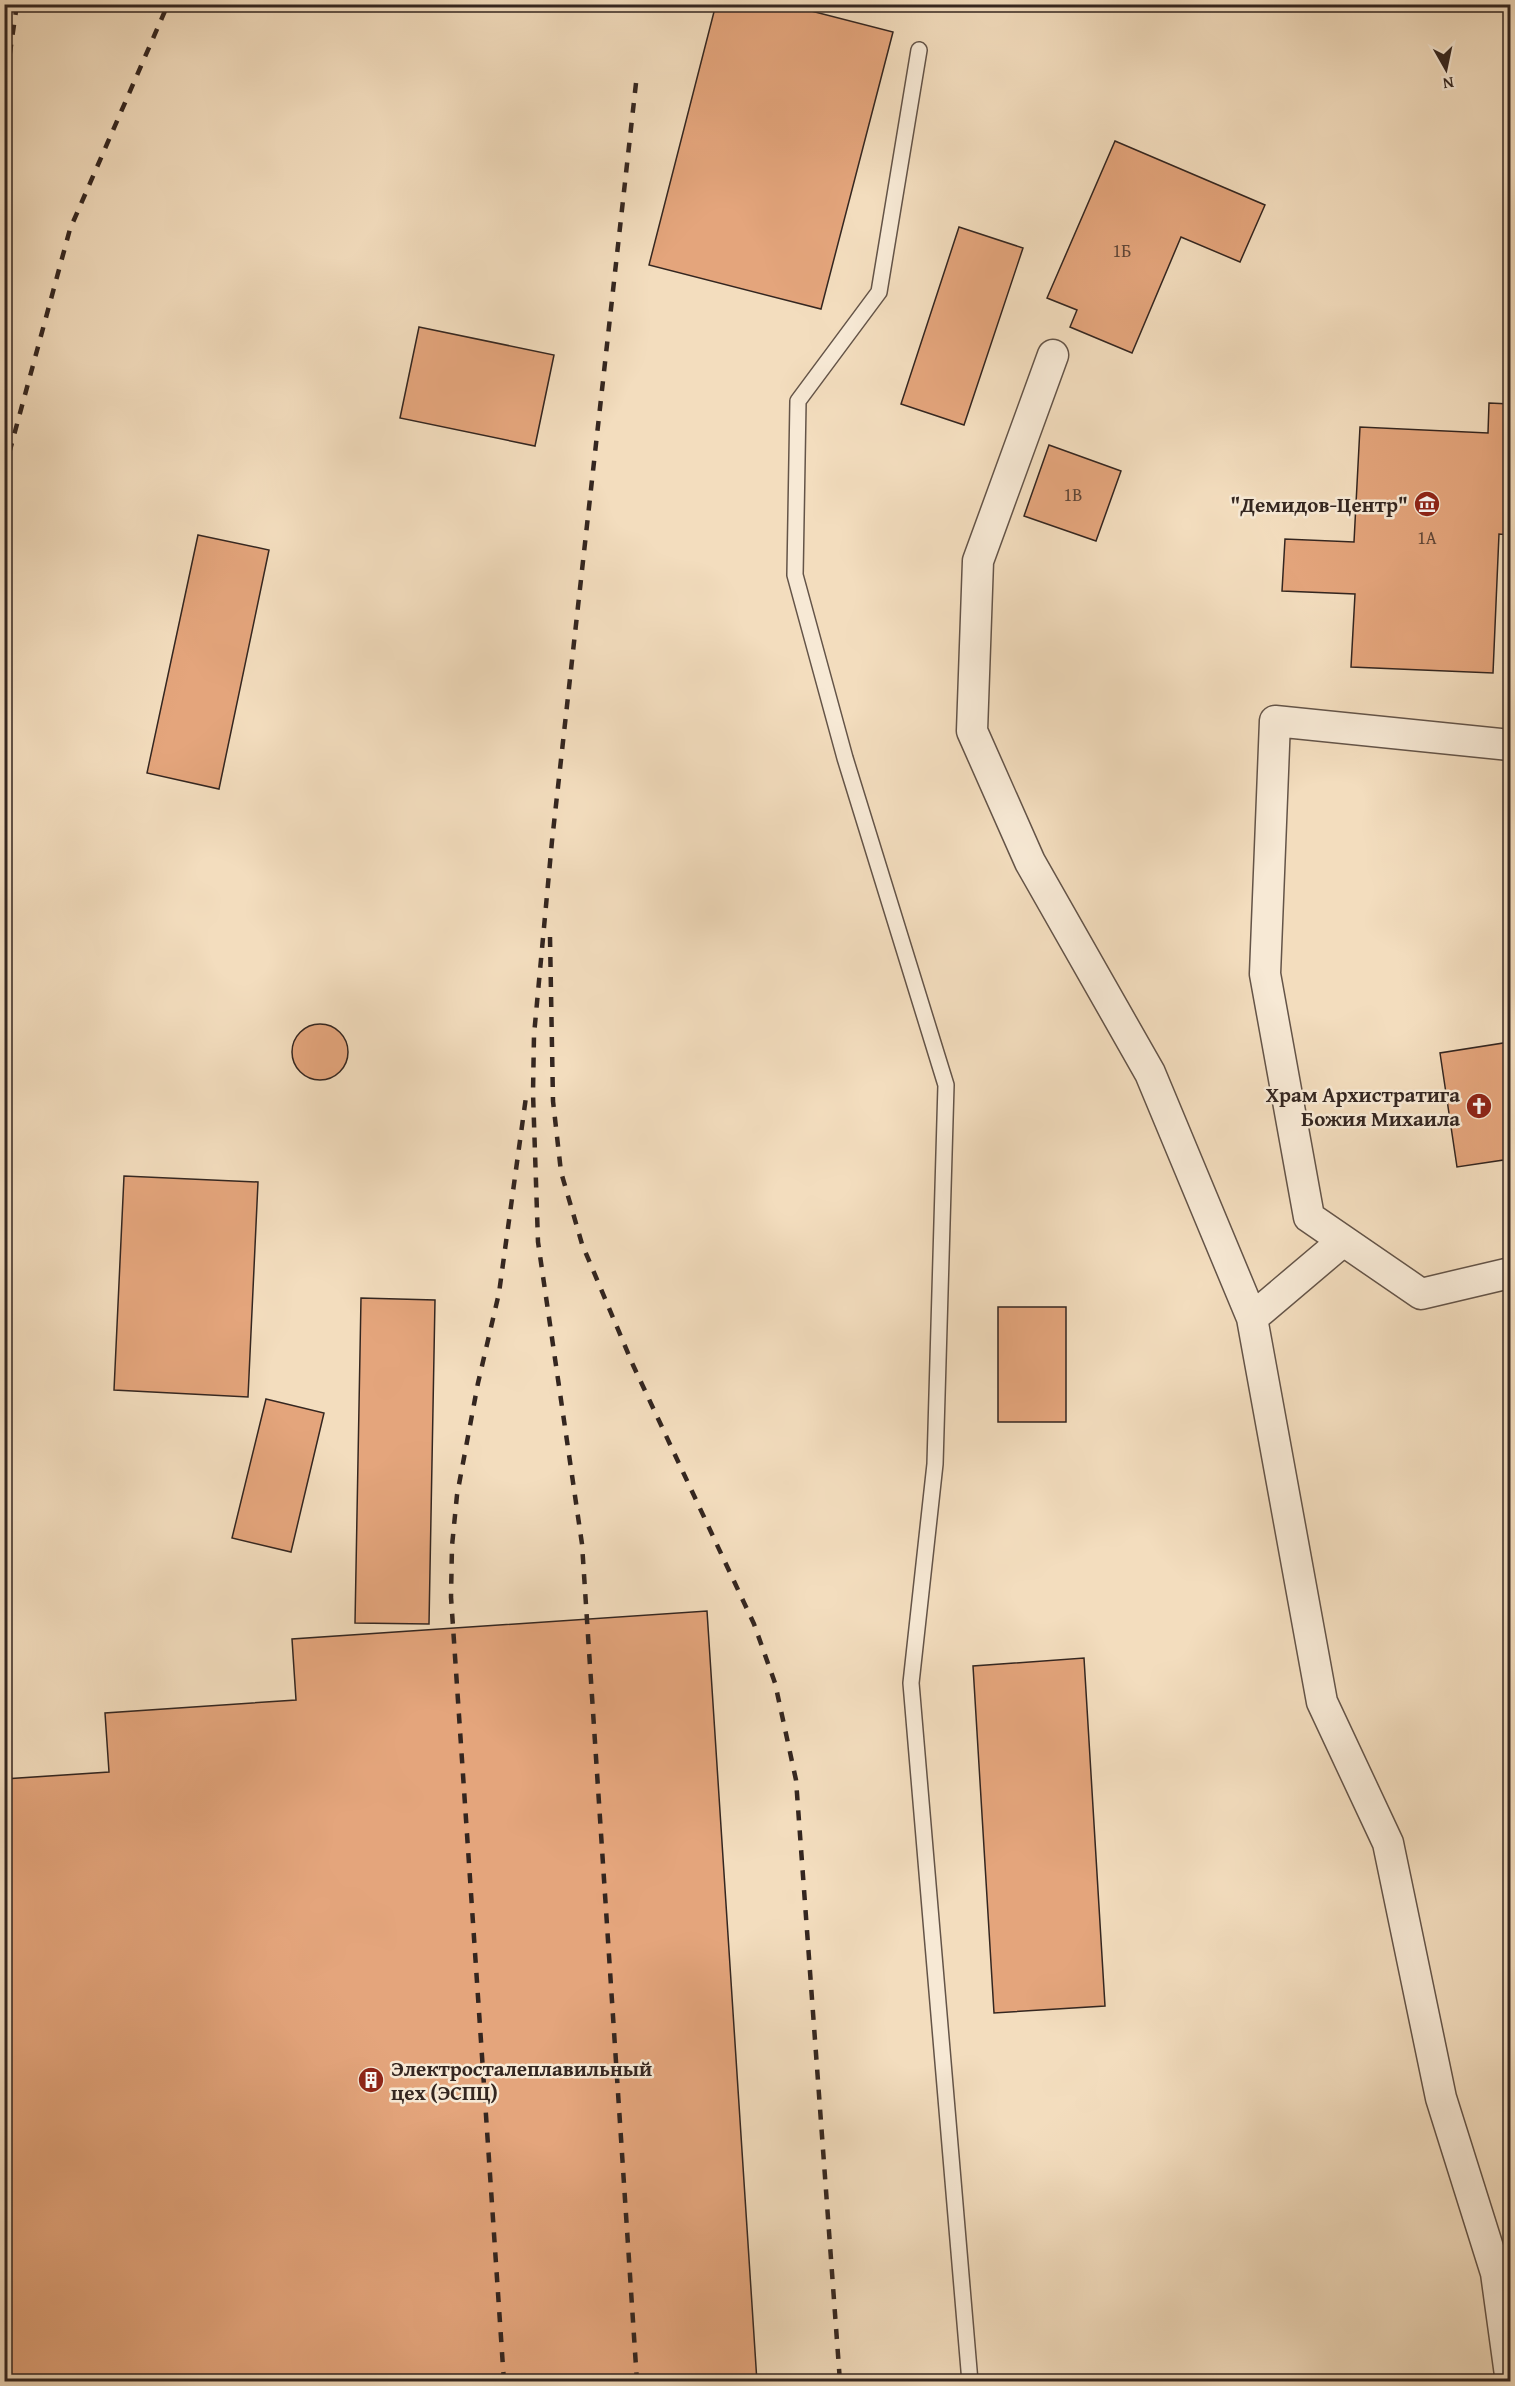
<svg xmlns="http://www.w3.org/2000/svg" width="1515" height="2386" viewBox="0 0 1515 2386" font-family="'Gentium Book Plus',serif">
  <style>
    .building { fill: #e4a57c; stroke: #342620; stroke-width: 1.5 }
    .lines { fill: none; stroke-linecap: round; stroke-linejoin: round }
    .lane-casing { stroke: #645448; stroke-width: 18 }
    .street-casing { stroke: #645448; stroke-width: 33 }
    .lane { stroke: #f7e9d5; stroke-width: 15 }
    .street { stroke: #f7e9d5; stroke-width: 30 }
    .rail { stroke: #342620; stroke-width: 4.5; stroke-dasharray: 10 10; stroke-linecap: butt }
    .labels { text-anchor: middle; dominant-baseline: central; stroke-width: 5; stroke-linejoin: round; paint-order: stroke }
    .number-label { font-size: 18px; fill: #604637 }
    .poi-label { font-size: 21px; font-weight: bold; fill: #342620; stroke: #f7e9d5; text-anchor: end }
  </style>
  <rect width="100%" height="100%" fill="#f3ddbe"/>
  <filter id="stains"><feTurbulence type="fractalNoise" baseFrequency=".00333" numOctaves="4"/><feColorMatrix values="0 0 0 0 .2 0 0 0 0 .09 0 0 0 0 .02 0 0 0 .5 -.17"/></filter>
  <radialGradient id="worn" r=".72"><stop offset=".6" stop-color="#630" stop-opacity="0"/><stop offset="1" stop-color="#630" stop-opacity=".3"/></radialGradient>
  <path class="building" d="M 716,4 L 784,4 L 893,32 L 821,309 L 649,265 Z
    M 1115,141 L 1265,205 L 1240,262 L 1181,237 L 1132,353 L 1070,327 L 1077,310 L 1047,298 Z
    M 959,227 L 1023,248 L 964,425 L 901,404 Z
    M 419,327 L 554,355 L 535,446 L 400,418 Z
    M 1489,403 L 1510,404 L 1510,535 L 1499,534 L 1493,673 L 1351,667 L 1355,594 L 1282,591 L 1285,539 L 1354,542 L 1360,427 L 1488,433 Z
    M 1049,445 L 1121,471 L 1096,541 L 1024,516 Z
    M 198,535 L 269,550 L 219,789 L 147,773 Z
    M292 1052a28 28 0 1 1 56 0a28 28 0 1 1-56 0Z
    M 1510,1042 L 1510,1159 L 1457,1167 L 1440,1053 Z
    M 124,1176 L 258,1182 L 248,1397 L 114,1390 Z
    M 361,1298 L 435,1300 L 429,1624 L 355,1623 Z
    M 998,1307 L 1066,1307 L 1066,1422 L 998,1422 Z
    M 4,1334 L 8,1334 L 4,1471 Z
    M 266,1399 L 324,1413 L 291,1552 L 232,1538 Z
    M 707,1611 L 757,2382 L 4,2382 L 4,1779 L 109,1772 L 105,1713 L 296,1700 L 292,1639 Z
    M 1084,1658 L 1105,2006 L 994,2013 L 973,1666 Z"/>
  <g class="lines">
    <g class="lane-casing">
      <path id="lane" d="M 919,50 L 879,292 L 798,401 L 795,575 L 845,758 L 946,1085 L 935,1464 L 911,1683 L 970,2382"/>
    </g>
    <g class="street-casing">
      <path id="street" d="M 1053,355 L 978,561 L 972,731 L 1030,862 L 1150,1073 L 1252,1318 L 1322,1702 L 1388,1843 L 1441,2098 L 1496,2273 L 1510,2375
        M 1510,745 L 1275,721 L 1265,974 L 1309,1217 L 1421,1294 L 1510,1273
        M 1252,1318 L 1343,1241"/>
    </g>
    <use href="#lane" class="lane"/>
    <use href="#street" class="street"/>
    <path class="rail" d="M 636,83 L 552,841 L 534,1035 L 533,1093 L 538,1242 L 582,1544 L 637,2382
      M 4,94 L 17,4
      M 4,472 L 70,229 L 168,4
      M 550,937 L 553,1101 L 561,1172 L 582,1244 L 633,1365 L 754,1624 L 775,1683 L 796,1780 L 840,2382
      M 504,2382 L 451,1597 L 452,1546 L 457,1495 L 478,1383 L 499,1293 L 526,1097"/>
  </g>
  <defs>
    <g id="museum-disc" transform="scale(1.35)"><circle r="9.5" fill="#8f2418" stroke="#f7e9d5"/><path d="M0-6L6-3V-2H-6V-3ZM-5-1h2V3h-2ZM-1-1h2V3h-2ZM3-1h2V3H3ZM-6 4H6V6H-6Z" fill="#fff"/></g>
    <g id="church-disc" transform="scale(1.35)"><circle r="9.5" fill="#8f2418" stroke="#f7e9d5"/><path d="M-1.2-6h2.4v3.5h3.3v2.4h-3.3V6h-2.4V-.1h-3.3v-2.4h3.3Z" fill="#fff"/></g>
    <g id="building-disc" transform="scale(1.35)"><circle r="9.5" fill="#8f2418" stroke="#f7e9d5"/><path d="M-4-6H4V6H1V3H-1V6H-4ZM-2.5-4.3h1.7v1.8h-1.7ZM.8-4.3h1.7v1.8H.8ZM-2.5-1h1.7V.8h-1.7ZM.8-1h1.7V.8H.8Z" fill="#fff"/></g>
  </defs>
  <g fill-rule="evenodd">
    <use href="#museum-disc" x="1427" y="504"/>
    <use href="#church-disc" x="1479" y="1106"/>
    <use href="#building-disc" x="371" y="2080"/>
  </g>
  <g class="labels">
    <g class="number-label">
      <text x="1122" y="250">1Б</text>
      <text x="1073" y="494">1В</text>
      <text x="1427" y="537">1А</text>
    </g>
    <g class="poi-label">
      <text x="1408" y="504">"Демидов-Центр"</text>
      <text x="1460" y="1094">Храм Архистратига<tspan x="1460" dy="24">Божия Михаила</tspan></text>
      <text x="391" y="2068" text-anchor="start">Электросталеплавильный<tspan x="391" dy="24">цех (ЭСПЦ)</tspan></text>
    </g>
  </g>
  <rect width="1515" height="2386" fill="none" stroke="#f3ddbe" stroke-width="24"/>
  <rect x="6" y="6" width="1503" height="2374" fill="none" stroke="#342620" stroke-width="3"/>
  <rect x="12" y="12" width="1491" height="2362" fill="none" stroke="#342620" stroke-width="1.5"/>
  <g transform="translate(1446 69) rotate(171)" stroke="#f7e9d5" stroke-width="4.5" paint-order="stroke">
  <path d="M0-4.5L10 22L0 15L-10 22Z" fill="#342620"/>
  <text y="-9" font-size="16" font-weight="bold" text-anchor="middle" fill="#342620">N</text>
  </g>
  <rect width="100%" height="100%" filter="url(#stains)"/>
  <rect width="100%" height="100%" fill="url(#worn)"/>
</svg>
